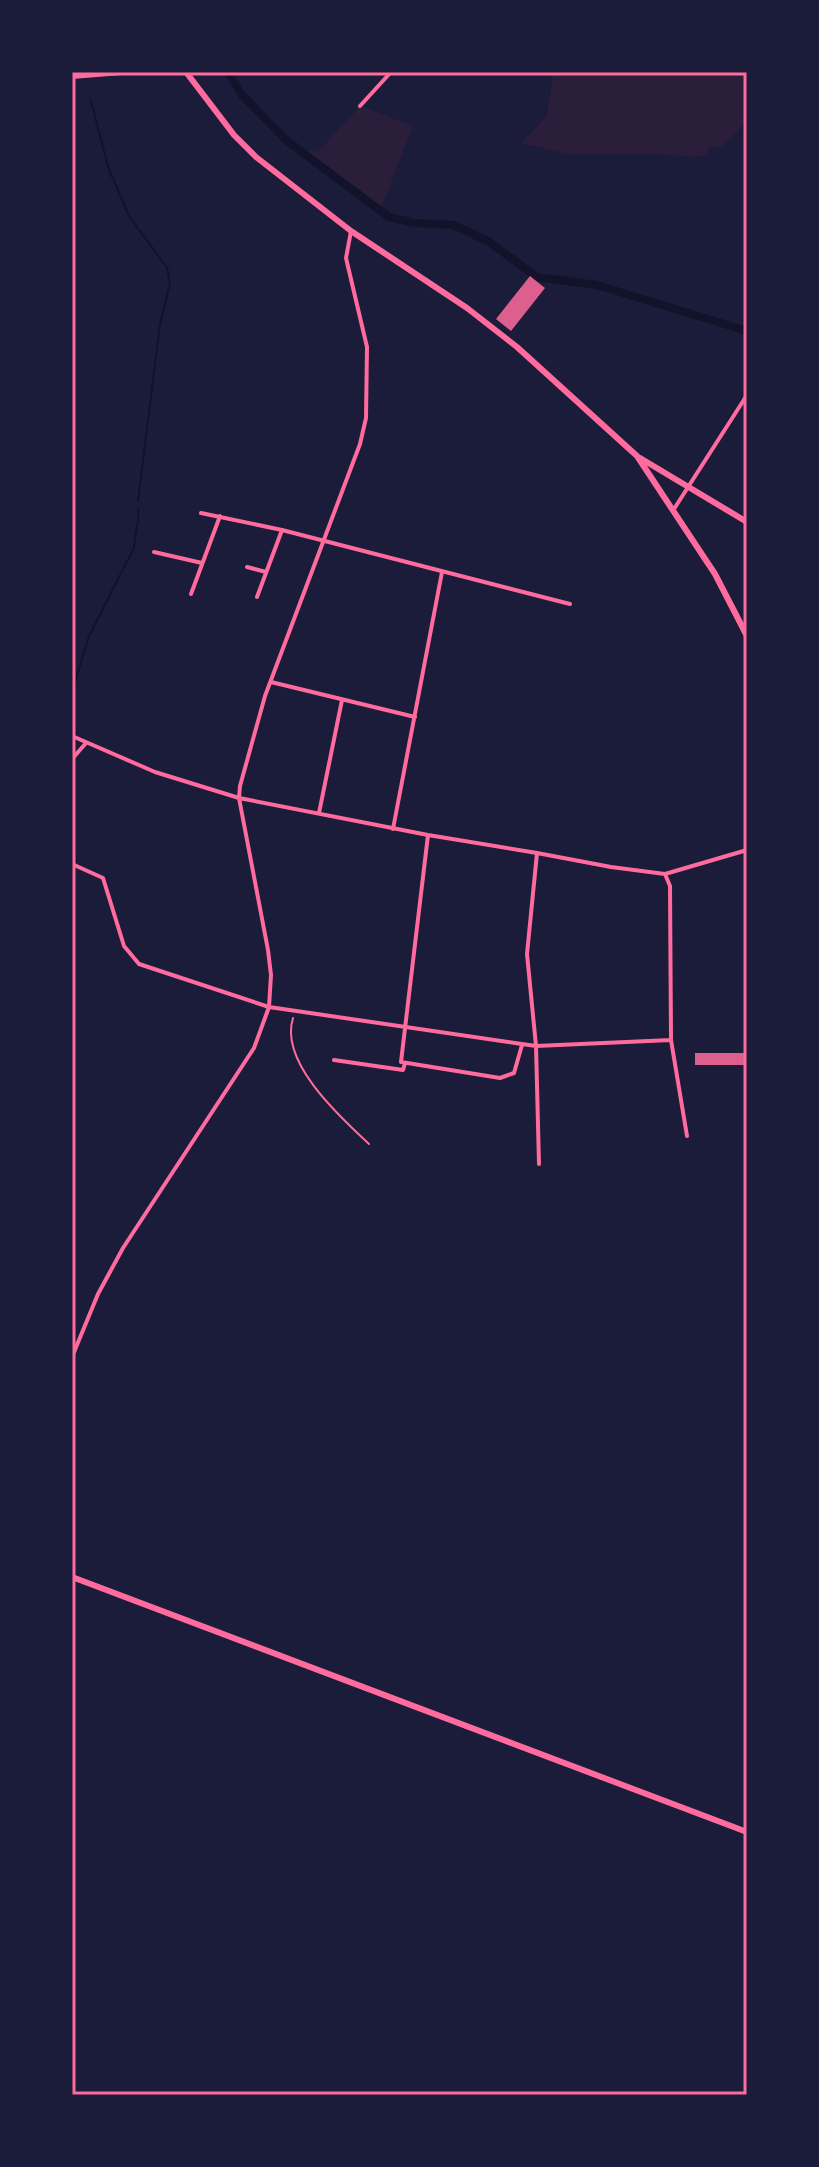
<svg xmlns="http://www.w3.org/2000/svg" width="819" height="2167" viewBox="0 0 819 2167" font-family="'Golos Text',sans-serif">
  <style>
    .green { fill: #2a1e3b }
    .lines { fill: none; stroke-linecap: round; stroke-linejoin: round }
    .stream { stroke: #12122b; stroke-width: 2 }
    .canal { stroke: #12122b; stroke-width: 8 }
    .building { fill: #dd5f8e }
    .path { stroke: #ff6b9d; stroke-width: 2 }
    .minor { stroke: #ff6b9d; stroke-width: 4 }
    .tertiary { stroke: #ff6b9d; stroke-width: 6 }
    .secondary { stroke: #ff6b9d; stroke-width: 6 }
    .neatline { fill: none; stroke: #ff6b9d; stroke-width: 3 }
  </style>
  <rect width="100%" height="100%" fill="#1b1b3a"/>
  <path class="green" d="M 546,72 L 747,72 L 747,121 L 722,147 L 708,147 L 707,155 L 691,157 L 658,154 L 568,154 L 521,143 L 546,117 L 553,79 Z
    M 360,106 L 413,126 L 380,211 L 306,155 L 311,149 L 317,153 Z"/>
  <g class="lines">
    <path class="stream" d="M 91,101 L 108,167 L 129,216 L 167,268 L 170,283 L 160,324 L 138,501
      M 72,692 L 89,636 L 134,548 C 134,533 140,524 138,509"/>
    <path class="canal" d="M 228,72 L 242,95 L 286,140 L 389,217 L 414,223 L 453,225 L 488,241 L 537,277 L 597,285 L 747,331"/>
  </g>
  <path class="building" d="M 530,276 L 545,288 L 511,331 L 496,319 Z
    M 695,1053 L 747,1053 L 747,1065 L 695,1065 Z"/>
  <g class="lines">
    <path class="path" d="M 293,1018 C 279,1062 340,1117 369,1144"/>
    <path class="minor" d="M 72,77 L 134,72
      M 360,106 L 391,72
      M 674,509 L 747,395
      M 201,513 L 282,530 L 570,604
      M 154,552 L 202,563
      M 247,567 L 266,572
      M 191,594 L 220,516
      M 257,597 L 282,530
      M 271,682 L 415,717
      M 72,736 L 155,772 L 239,798 L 428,835 L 537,853 L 527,954 L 536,1046 L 539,1164
      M 72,759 L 86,743
      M 319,813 L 342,700
      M 393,829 L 442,572
      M 428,835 L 401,1062 L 500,1078 L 514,1073 L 522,1045
      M 537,853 L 611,867 L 665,874 L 747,850
      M 72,864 L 103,878 L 124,946 L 139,964 L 269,1007 L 536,1046 L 671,1040 L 670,886 L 665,874
      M 671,1040 L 687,1136
      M 334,1060 L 403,1070 L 405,1063
      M 72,1357 L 98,1294 L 123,1248 L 254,1048 L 269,1007 L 271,975 L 268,950 L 239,798 L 240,786 L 265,696 L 360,444 L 366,418 L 367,347 L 346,258 L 351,231"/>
    <path class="tertiary" d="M 186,72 L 234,135 L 256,157 L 351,231 L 467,308 L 517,347 L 637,456 L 715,574 L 747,636
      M 640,458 L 747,522"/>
    <path class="secondary" d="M 72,1577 L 747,1832"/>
  </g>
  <rect width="819" height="2167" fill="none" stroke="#1b1b3a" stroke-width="148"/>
  <rect x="74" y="74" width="671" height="2019" class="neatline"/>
</svg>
